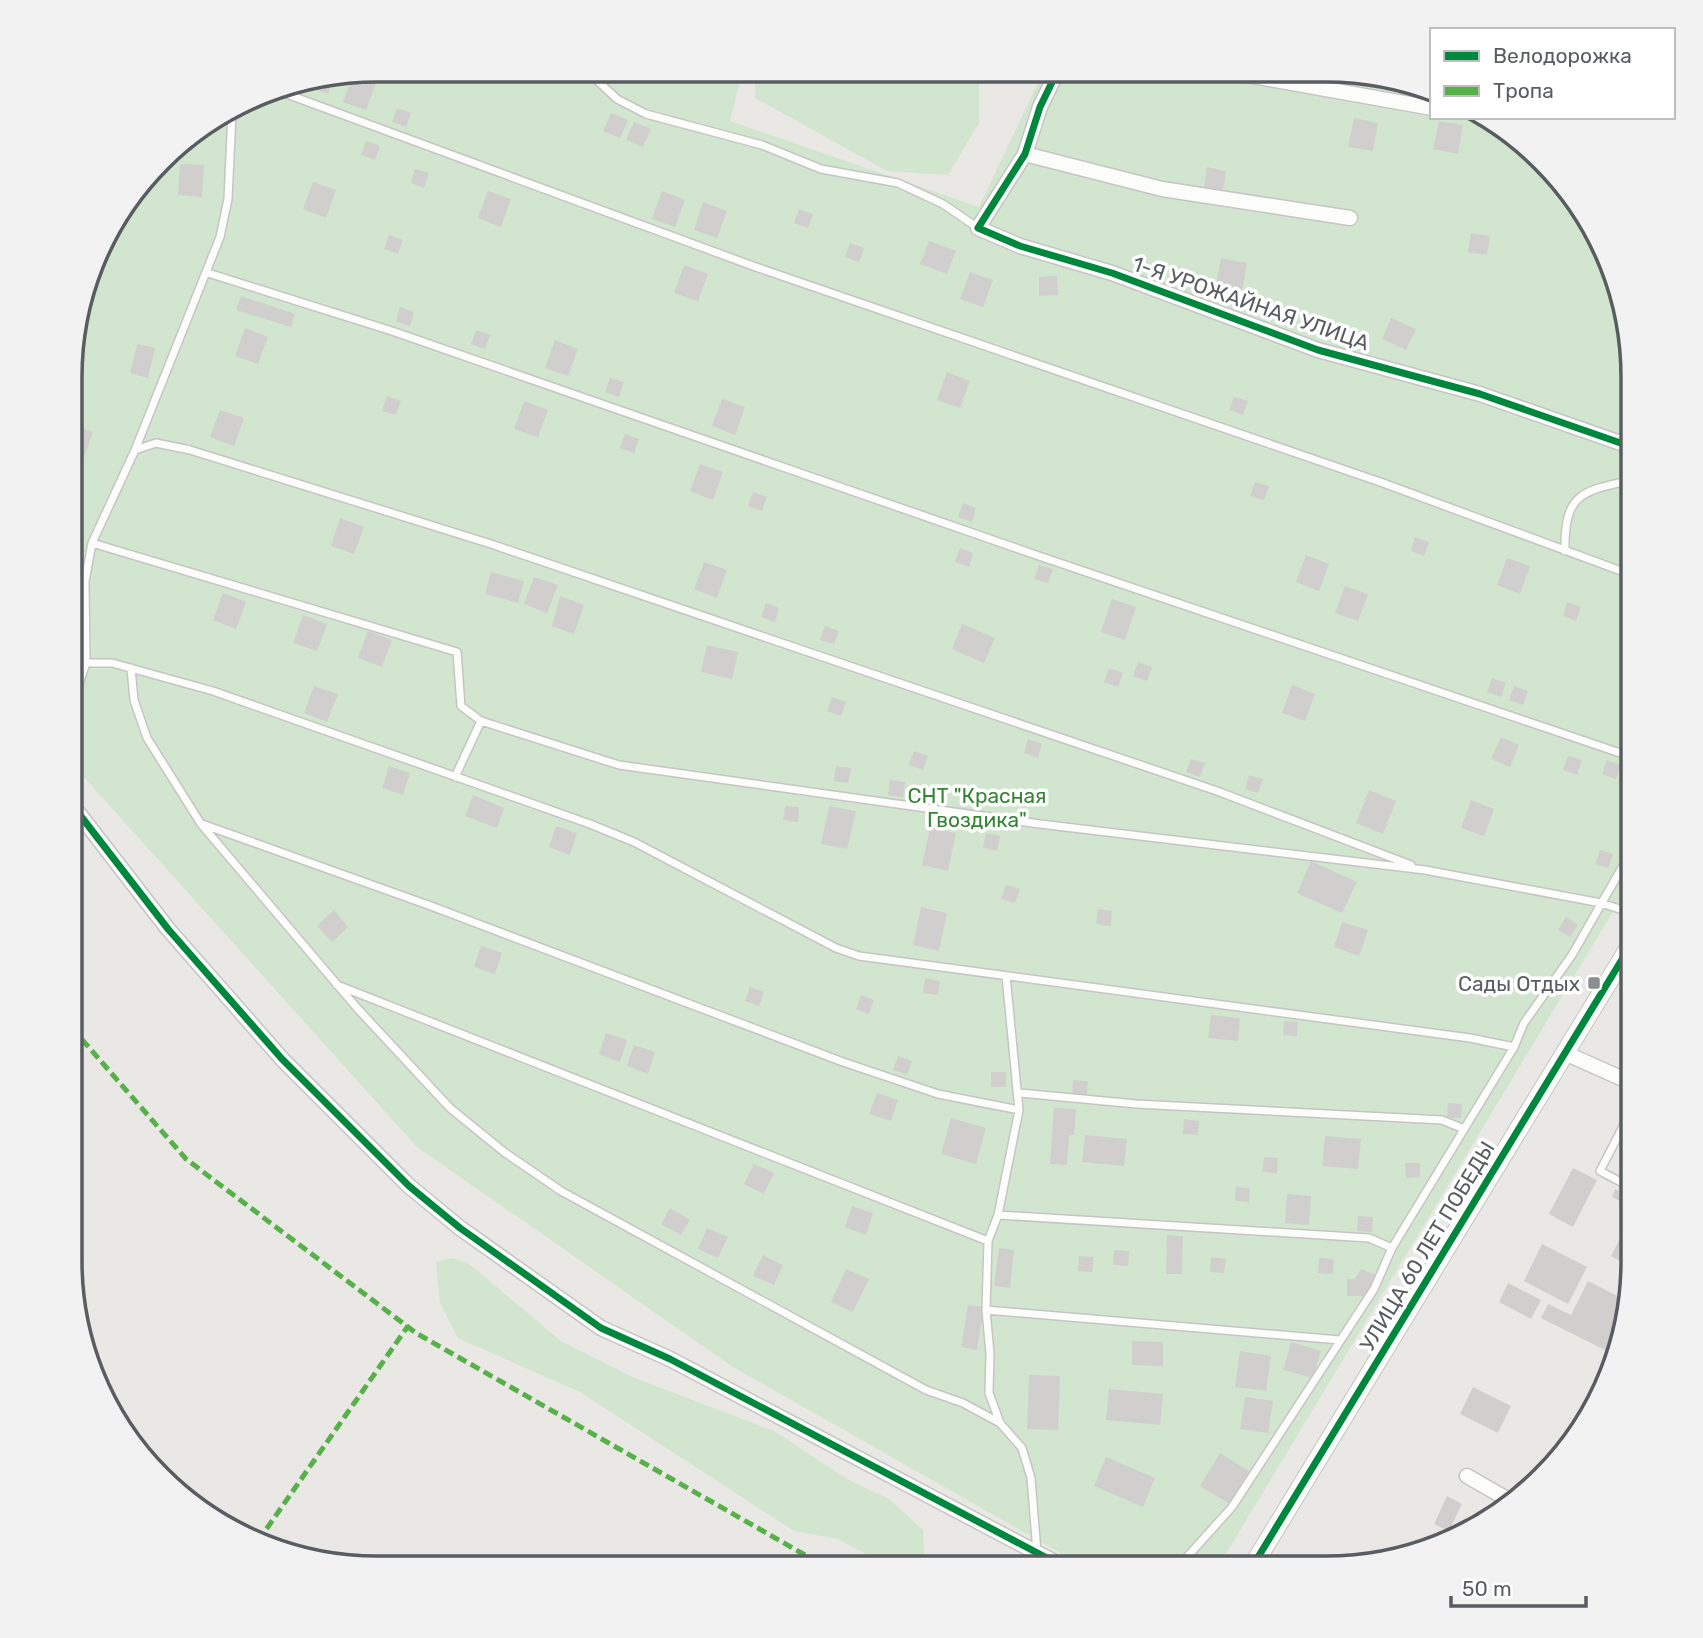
<svg xmlns="http://www.w3.org/2000/svg" width="1703" height="1638" viewBox="0 0 1703 1638" font-family="Rubik,sans-serif">
  <style>
    .green { fill: #d2e6cf }
    .building { fill: #d0cfcd }
    .lines { fill: none; stroke-linecap: round; stroke-linejoin: round }
    .service-casing { stroke: #c5c5c4; stroke-width: 10 }
    .minor-casing { stroke: #c5c5c4; stroke-width: 17 }
    .tertiary-casing { stroke: #c5c5c4; stroke-width: 20 }
    .service { stroke: #fcfcfb; stroke-width: 7 }
    .minor { stroke: #fcfcfb; stroke-width: 14 }
    .tertiary { stroke: #fcfcfb; stroke-width: 18 }
    .quiet { stroke: #58b04a; stroke-width: 5; stroke-dasharray: 10 5; stroke-linecap: butt }
    .cycleway-casing { stroke: #fff; stroke-width: 11 }
    .cycleway { stroke: #00873e; stroke-width: 7 }
    .poi-dot { fill: #8b8e90; stroke: #fff; stroke-width: 2.5 }
    .labels { text-anchor: middle; dominant-baseline: central; stroke-width: 7; stroke-linejoin: round; paint-order: stroke }
    .street-label { font-size: 21px; fill: #595d62; stroke: #fff }
    .park-label { font-size: 21px; fill: #358535; stroke: #fff }
    .poi-label { font-size: 21px; fill: #595d62; stroke: #fff; text-anchor: end }
    .rim { fill: none; stroke: #595d62; stroke-width: 3.5 }
  </style>
  <rect width="100%" height="100%" fill="#e9e8e4"/>
  <path class="green" d="M 377,70 L 743,71 L 730,121 L 979,207 L 1043,72 L 1366,73 L 1432,95 L 1432,117 L 1486,117 L 1569,190 L 1610,260 L 1632,357 L 1632,880 L 1218,1567 L 1085,1567 L 733,1367 L 417,1147 L 73,765 L 76,317 L 111,223 L 175,146 L 278,86 Z
    M 764,71 L 979,72 L 979,123 L 948,175 L 887,171 L 755,98 L 755,78 Z
    M 452,1258 L 468,1263 L 561,1341 L 635,1378 L 774,1431 L 847,1479 L 889,1499 L 923,1530 L 925,1566 L 890,1567 L 838,1539 L 794,1531 L 580,1392 L 458,1338 L 440,1303 L 436,1262 Z"/>
  <path class="building" d="M 353,74 L 376,83 L 366,110 L 343,102 Z
    M 334,77 L 328,94 L 305,86 L 307,82 Z
    M 397,108 L 411,113 L 406,127 L 392,122 Z
    M 611,113 L 628,120 L 620,138 L 603,131 Z
    M 1354,118 L 1378,123 L 1373,151 L 1348,147 Z
    M 1439,121 L 1463,125 L 1458,154 L 1433,149 Z
    M 634,122 L 651,129 L 643,147 L 626,140 Z
    M 366,141 L 380,146 L 375,160 L 361,155 Z
    M 180,164 L 204,165 L 202,197 L 178,195 Z
    M 1207,167 L 1226,171 L 1223,190 L 1204,187 Z
    M 415,169 L 429,173 L 424,188 L 411,183 Z
    M 313,182 L 336,190 L 326,218 L 303,209 Z
    M 488,191 L 511,199 L 501,227 L 478,218 Z
    M 662,191 L 685,200 L 675,227 L 652,219 Z
    M 703,202 L 727,211 L 717,238 L 694,230 Z
    M 799,209 L 813,214 L 808,228 L 794,223 Z
    M 1471,233 L 1490,236 L 1487,255 L 1468,252 Z
    M 389,235 L 403,240 L 398,254 L 384,249 Z
    M 929,241 L 956,251 L 947,274 L 920,264 Z
    M 850,243 L 864,248 L 859,262 L 845,257 Z
    M 1221,258 L 1247,263 L 1242,290 L 1216,285 Z
    M 684,265 L 708,274 L 698,301 L 674,293 Z
    M 970,272 L 993,280 L 983,307 L 960,299 Z
    M 1057,276 L 1058,295 L 1039,296 L 1039,277 Z
    M 241,296 L 295,314 L 291,327 L 236,310 Z
    M 400,307 L 414,312 L 410,326 L 396,321 Z
    M 1391,318 L 1416,329 L 1406,350 L 1382,339 Z
    M 245,328 L 268,337 L 258,364 L 235,356 Z
    M 476,330 L 490,335 L 485,349 L 471,344 Z
    M 555,340 L 578,349 L 568,376 L 545,368 Z
    M 137,344 L 155,348 L 148,378 L 130,373 Z
    M 947,372 L 970,381 L 960,408 L 937,400 Z
    M 610,378 L 624,382 L 619,397 L 605,392 Z
    M 387,396 L 401,401 L 396,415 L 382,411 Z
    M 1234,397 L 1248,401 L 1243,415 L 1229,410 Z
    M 722,399 L 745,407 L 735,435 L 712,426 Z
    M 524,401 L 548,410 L 538,437 L 514,429 Z
    M 220,410 L 244,418 L 234,446 L 210,437 Z
    M 75,426 L 93,432 L 84,457 L 75,454 Z
    M 625,434 L 639,439 L 634,453 L 620,448 Z
    M 700,464 L 723,472 L 713,500 L 690,491 Z
    M 1255,482 L 1269,486 L 1264,500 L 1250,496 Z
    M 753,492 L 767,497 L 762,511 L 748,506 Z
    M 963,503 L 976,508 L 972,522 L 958,517 Z
    M 75,516 L 83,519 L 75,543 Z
    M 340,518 L 364,527 L 354,554 L 331,546 Z
    M 1415,537 L 1429,542 L 1424,556 L 1411,551 Z
    M 960,548 L 973,553 L 969,567 L 955,562 Z
    M 1306,555 L 1329,564 L 1319,591 L 1296,582 Z
    M 1507,558 L 1530,566 L 1520,594 L 1497,585 Z
    M 704,562 L 727,570 L 717,598 L 694,589 Z
    M 1039,565 L 1053,569 L 1048,583 L 1034,579 Z
    M 491,572 L 524,581 L 518,603 L 485,594 Z
    M 534,577 L 558,585 L 547,613 L 524,604 Z
    M 1345,586 L 1368,594 L 1358,621 L 1335,613 Z
    M 223,593 L 246,602 L 236,629 L 213,620 Z
    M 560,596 L 584,605 L 574,634 L 552,626 Z
    M 1112,599 L 1136,607 L 1125,640 L 1101,632 Z
    M 1567,602 L 1581,607 L 1576,621 L 1563,616 Z
    M 766,603 L 779,608 L 775,622 L 761,617 Z
    M 303,615 L 327,624 L 317,651 L 293,643 Z
    M 962,624 L 995,638 L 984,663 L 952,649 Z
    M 825,626 L 839,631 L 834,644 L 820,640 Z
    M 368,631 L 392,640 L 382,667 L 358,658 Z
    M 707,645 L 738,652 L 732,679 L 701,672 Z
    M 1138,662 L 1152,667 L 1147,681 L 1133,676 Z
    M 1109,668 L 1123,673 L 1118,687 L 1104,682 Z
    M 1492,678 L 1506,683 L 1501,697 L 1487,692 Z
    M 1292,685 L 1315,694 L 1305,721 L 1282,713 Z
    M 314,686 L 338,694 L 327,722 L 304,713 Z
    M 1514,686 L 1528,691 L 1523,705 L 1509,700 Z
    M 832,697 L 846,702 L 841,716 L 827,711 Z
    M 1501,737 L 1519,745 L 1510,767 L 1491,759 Z
    M 1028,739 L 1042,744 L 1038,758 L 1024,753 Z
    M 914,751 L 928,756 L 923,770 L 909,765 Z
    M 1568,756 L 1582,760 L 1577,775 L 1563,770 Z
    M 1191,759 L 1205,763 L 1200,777 L 1186,772 Z
    M 1607,760 L 1621,765 L 1616,779 L 1602,774 Z
    M 389,766 L 410,773 L 403,795 L 382,788 Z
    M 836,766 L 851,768 L 848,783 L 834,781 Z
    M 1249,775 L 1263,779 L 1258,793 L 1245,789 Z
    M 890,780 L 905,782 L 903,797 L 888,795 Z
    M 1369,790 L 1396,801 L 1383,834 L 1356,823 Z
    M 473,795 L 504,808 L 497,828 L 465,816 Z
    M 1471,800 L 1494,809 L 1484,836 L 1461,828 Z
    M 785,806 L 799,807 L 798,822 L 783,820 Z
    M 829,806 L 856,811 L 847,849 L 821,844 Z
    M 556,826 L 577,833 L 570,855 L 549,847 Z
    M 930,828 L 956,833 L 948,871 L 922,865 Z
    M 986,833 L 1000,836 L 997,851 L 983,848 Z
    M 1600,850 L 1613,854 L 1608,868 L 1595,864 Z
    M 1311,861 L 1357,882 L 1342,913 L 1297,893 Z
    M 1006,885 L 1020,889 L 1015,903 L 1001,899 Z
    M 921,907 L 947,913 L 939,951 L 913,945 Z
    M 1098,909 L 1112,911 L 1111,926 L 1096,924 Z
    M 334,910 L 348,927 L 332,942 L 317,926 Z
    M 1566,917 L 1578,925 L 1570,937 L 1558,930 Z
    M 1342,922 L 1368,930 L 1359,956 L 1334,947 Z
    M 481,946 L 502,953 L 495,974 L 474,967 Z
    M 925,978 L 940,981 L 938,995 L 923,993 Z
    M 750,987 L 764,992 L 759,1006 L 745,1001 Z
    M 861,995 L 874,1000 L 869,1014 L 856,1009 Z
    M 1211,1015 L 1240,1018 L 1238,1041 L 1208,1038 Z
    M 1284,1021 L 1298,1022 L 1297,1036 L 1283,1035 Z
    M 606,1033 L 627,1040 L 620,1062 L 599,1054 Z
    M 634,1045 L 655,1052 L 648,1074 L 627,1066 Z
    M 898,1056 L 912,1061 L 907,1075 L 893,1070 Z
    M 991,1072 L 1006,1072 L 1006,1087 L 991,1087 Z
    M 1073,1080 L 1088,1081 L 1087,1096 L 1072,1095 Z
    M 877,1093 L 898,1100 L 891,1121 L 869,1114 Z
    M 1448,1103 L 1462,1104 L 1461,1118 L 1447,1118 Z
    M 1054,1108 L 1076,1109 L 1074,1135 L 1069,1135 L 1067,1165 L 1050,1164 Z
    M 951,1118 L 986,1128 L 976,1164 L 941,1154 Z
    M 1184,1119 L 1199,1121 L 1198,1135 L 1183,1134 Z
    M 1085,1135 L 1127,1139 L 1124,1166 L 1082,1162 Z
    M 1325,1136 L 1361,1139 L 1358,1169 L 1322,1166 Z
    M 1264,1157 L 1278,1158 L 1277,1173 L 1262,1172 Z
    M 1405,1163 L 1420,1163 L 1420,1177 L 1406,1178 Z
    M 754,1164 L 774,1173 L 764,1194 L 744,1184 Z
    M 1573,1168 L 1597,1180 L 1573,1227 L 1549,1214 Z
    M 1236,1187 L 1250,1188 L 1249,1202 L 1235,1201 Z
    M 1615,1189 L 1631,1197 L 1628,1205 L 1612,1197 Z
    M 1287,1194 L 1311,1196 L 1309,1225 L 1285,1223 Z
    M 852,1206 L 873,1213 L 866,1235 L 845,1227 Z
    M 670,1208 L 690,1220 L 681,1235 L 661,1224 Z
    M 1358,1216 L 1373,1217 L 1372,1232 L 1357,1231 Z
    M 1626,1227 L 1632,1231 L 1632,1268 L 1611,1256 Z
    M 707,1228 L 728,1237 L 718,1258 L 698,1249 Z
    M 1167,1235 L 1183,1236 L 1182,1274 L 1166,1274 Z
    M 1542,1244 L 1587,1267 L 1568,1304 L 1524,1281 Z
    M 999,1248 L 1014,1250 L 1010,1288 L 994,1286 Z
    M 1114,1250 L 1129,1251 L 1128,1266 L 1113,1265 Z
    M 763,1255 L 783,1265 L 774,1285 L 753,1276 Z
    M 1079,1256 L 1094,1257 L 1092,1272 L 1078,1271 Z
    M 1211,1257 L 1226,1259 L 1224,1273 L 1210,1272 Z
    M 1319,1258 L 1334,1259 L 1333,1274 L 1318,1273 Z
    M 846,1269 L 869,1279 L 853,1312 L 831,1302 Z
    M 1361,1269 L 1376,1275 L 1365,1296 L 1347,1296 L 1347,1279 L 1354,1279 Z
    M 1588,1281 L 1627,1301 L 1613,1354 L 1541,1318 L 1548,1304 L 1571,1315 Z
    M 1508,1283 L 1541,1300 L 1531,1319 L 1499,1302 Z
    M 968,1305 L 984,1307 L 977,1350 L 961,1347 Z
    M 1132,1341 L 1163,1342 L 1163,1366 L 1132,1365 Z
    M 1291,1342 L 1321,1351 L 1313,1378 L 1283,1370 Z
    M 1240,1351 L 1271,1356 L 1266,1391 L 1235,1387 Z
    M 1029,1375 L 1060,1376 L 1058,1430 L 1027,1429 Z
    M 1473,1387 L 1511,1406 L 1498,1433 L 1460,1414 Z
    M 1109,1389 L 1163,1394 L 1160,1425 L 1106,1420 Z
    M 1245,1397 L 1273,1401 L 1268,1433 L 1240,1429 Z
    M 1220,1453 L 1249,1471 L 1230,1504 L 1200,1486 Z
    M 1106,1457 L 1155,1478 L 1143,1507 L 1094,1486 Z
    M 1447,1496 L 1462,1504 L 1449,1531 L 1434,1524 Z"/>
  <g class="lines">
    <g class="service-casing">
      <path id="service" d="M 588,72 L 617,99 L 646,114 L 762,145 L 821,169 L 898,183 L 943,204 L 978,228
        M 273,89 L 753,266 L 1383,483 L 1632,575
        M 208,273 L 392,331 L 1036,555 L 1632,757
        M 135,450 L 156,443 L 190,450 L 491,544 L 1217,791 L 1411,865
        M 92,543 L 457,652 L 461,706 L 481,721 L 619,765 L 1040,824 L 1425,870 L 1601,903 L 1632,913
        M 1565,551 C 1564,492 1583,491 1632,480
        M 86,663 L 112,663 L 213,691 L 590,824 L 634,842 L 836,948 L 859,956 L 1470,1038 L 1514,1047
        M 131,668 L 134,700 L 147,738 L 201,824 L 357,1008 L 450,1108 L 504,1152 L 561,1191 L 926,1390 L 963,1403 L 1000,1423
        M 74,699 L 86,663 L 85,581 L 92,543 L 135,450 L 220,237 L 228,199 L 232,113
        M 455,777 L 481,721
        M 202,824 L 431,906 L 843,1062 L 938,1094 L 1019,1110
        M 1006,976 L 1019,1110 L 998,1215 L 988,1241 L 986,1310 L 990,1354 L 989,1393 L 1000,1423 L 1022,1448 L 1031,1478 L 1037,1552
        M 337,985 L 988,1241
        M 1020,1093 L 1136,1104 L 1442,1120 L 1464,1129
        M 1632,1109 L 1600,1171 L 1632,1188
        M 998,1215 L 1369,1238 L 1392,1248
        M 986,1310 L 1340,1340
        M 1178,1567 L 1232,1507 L 1374,1289 L 1392,1248 L 1514,1047 L 1524,1023 L 1572,955 L 1632,850"/>
    </g>
    <g class="minor-casing">
      <path id="minor" d="M 1057,72 L 1040,107 L 1025,154 L 978,228 L 1020,246 L 1112,273 L 1318,350 L 1480,394 L 1632,447
        M 1230,72 L 1432,108
        M 1025,154 L 1162,189 L 1350,218
        M 73,806 L 168,929 L 282,1059 L 409,1186 L 460,1228 L 601,1328 L 670,1359 L 1064,1567
        M 1565,1053 L 1632,1083
        M 1467,1476 L 1514,1503"/>
    </g>
    <g class="tertiary-casing">
      <path id="tertiary" d="M 1252,1567 L 1632,943"/>
    </g>
    <use href="#service" class="service"/>
    <use href="#minor" class="minor"/>
    <use href="#tertiary" class="tertiary"/>
    <path class="quiet" d="M 72,1028 L 186,1159 L 416,1333 L 826,1567
      M 258,1541 L 408,1326"/>
    <g class="cycleway-casing">
      <path id="cycleway" d="M 1057,72 L 1040,107 L 1025,154 L 978,228 L 1020,246 L 1112,273 L 1318,350 L 1480,394 L 1632,447
        M 73,806 L 168,929 L 282,1059 L 409,1186 L 460,1228 L 601,1328 L 670,1359 L 1064,1567
        M 1252,1567 L 1632,943"/>
    </g>
    <use href="#cycleway" class="cycleway"/>
  </g>
  <rect class="poi-dot" x="1587" y="976" width="14" height="14" rx="3.5"/>
  <g class="labels">
    <g class="street-label">
      <text transform="translate(1251 303) rotate(19)">1-Я УРОЖАЙНАЯ УЛИЦА</text>
      <text transform="translate(1427 1246) rotate(-59)">УЛИЦА 60 ЛЕТ ПОБЕДЫ</text>
    </g>
    <g class="park-label">
      <text x="977" y="795">СНТ "Красная<tspan x="977" dy="24">Гвоздика"</tspan></text>
    </g>
    <g class="poi-label">
      <text x="1580" y="983">Сады Отдых</text>
    </g>
  </g>
  <path d="M0 0H1703V1638H0ZM377 82H1326A295 295 0 0 1 1621 377V1261A295 295 0 0 1 1326 1556H377A295 295 0 0 1 82 1261V377A295 295 0 0 1 377 82Z" fill="#f2f2f2" fill-rule="evenodd"/>
  <path class="rim" d="M377 82H1326A295 295 0 0 1 1621 377V1261A295 295 0 0 1 1326 1556H377A295 295 0 0 1 82 1261V377A295 295 0 0 1 377 82Z"/>
  <rect x="1430" y="28" width="245" height="91" fill="#ffffff" stroke="#bdbec0" stroke-width="2"/>
  <rect x="1444" y="51" width="35" height="10" fill="#00873e" stroke="#bdbec0" stroke-width="2"/>
  <text x="1493" y="63" font-size="21" fill="#595d62">Велодорожка</text>
  <rect x="1444" y="86" width="35" height="10" fill="#58b04a" stroke="#bdbec0" stroke-width="2"/>
  <text x="1493" y="98" font-size="21" fill="#595d62">Тропа</text>
  <path d="M1451 1596v10h135v-10" fill="none" stroke="#595d62" stroke-width="3.5"/>
  <text x="1462" y="1596" font-size="21" fill="#595d62" stroke="#ffffff" stroke-width="5" paint-order="stroke">50 m</text>
</svg>
